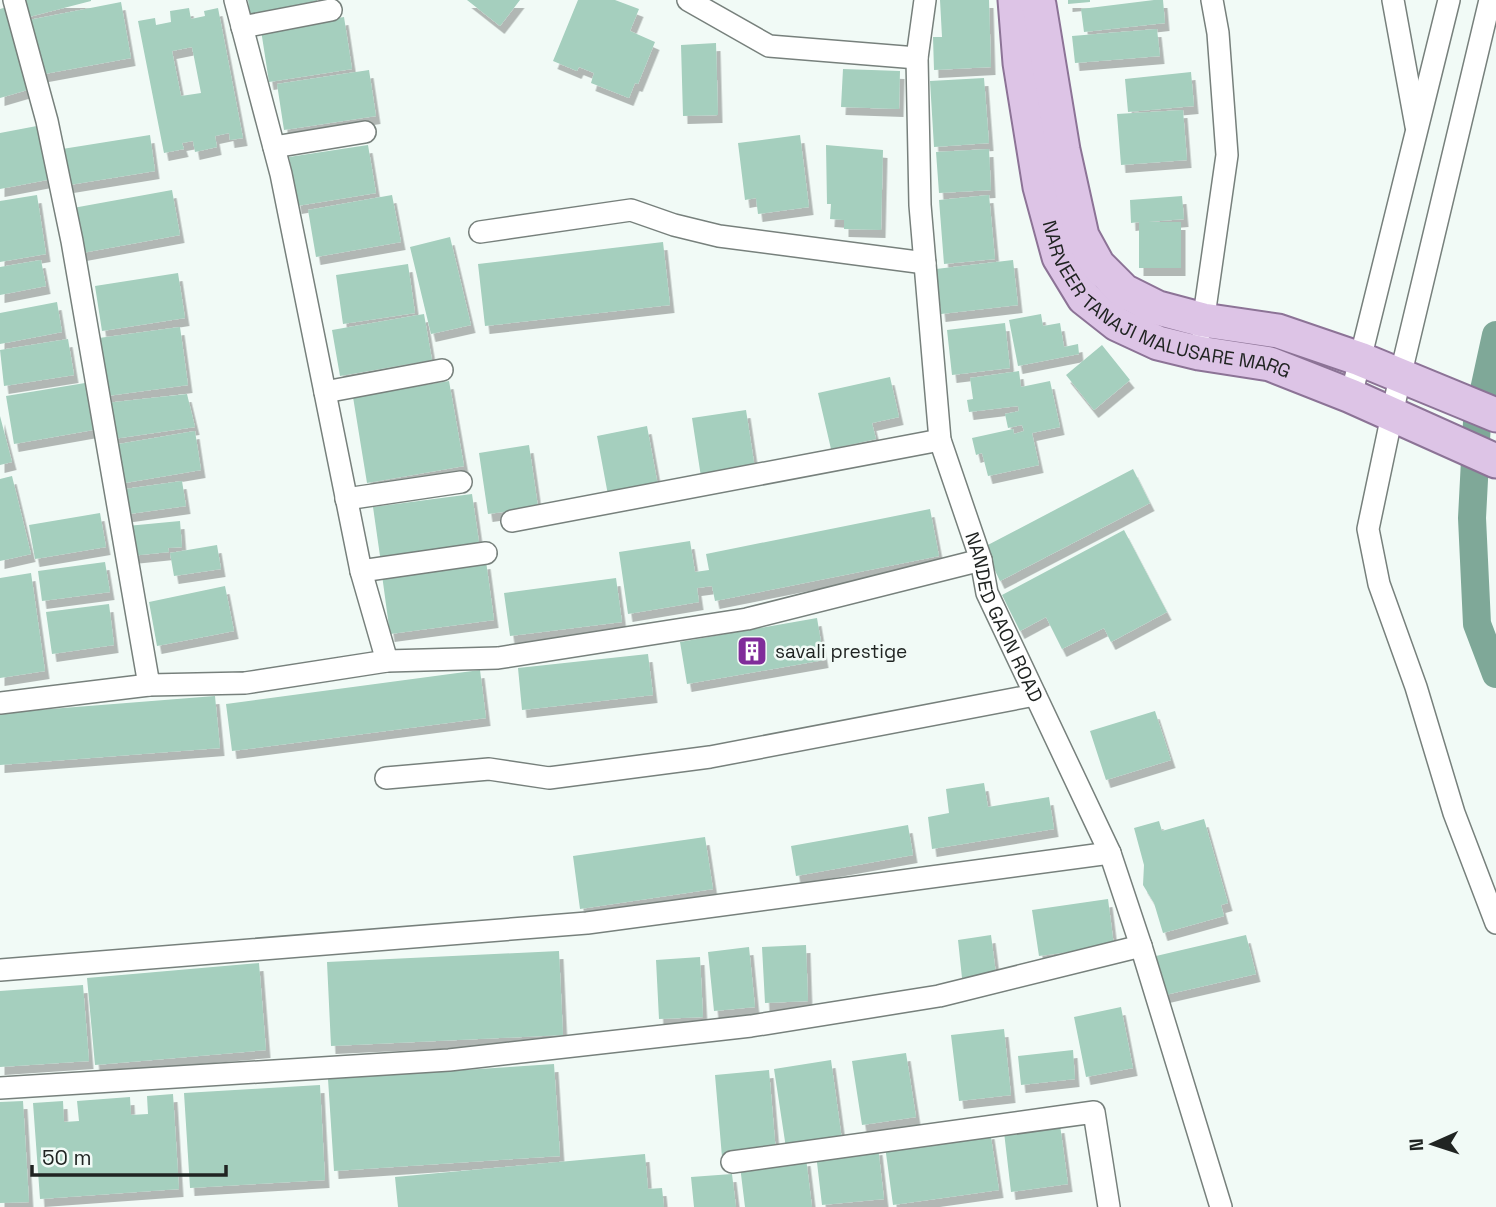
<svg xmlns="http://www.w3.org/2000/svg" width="1496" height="1207" viewBox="0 0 1496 1207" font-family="'Space Grotesk',sans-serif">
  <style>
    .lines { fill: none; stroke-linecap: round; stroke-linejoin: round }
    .canal { stroke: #7fa898; stroke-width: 28 }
    .building { fill: #a5cfbe; fill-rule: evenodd; filter: url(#shadow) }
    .minor-casing { stroke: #77807c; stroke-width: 24 }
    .primary-casing { stroke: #8c7396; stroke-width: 37 }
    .minor { stroke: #fff; stroke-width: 21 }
    .primary { stroke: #ddc4e6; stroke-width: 33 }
    .labels { text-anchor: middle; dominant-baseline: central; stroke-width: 5; stroke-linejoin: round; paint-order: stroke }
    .street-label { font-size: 19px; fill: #202422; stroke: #f1faf6 }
    .poi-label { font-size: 19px; fill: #202422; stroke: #f1faf6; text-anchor: start }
  </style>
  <defs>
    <filter id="shadow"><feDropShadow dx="4.5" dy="8" stdDeviation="0" flood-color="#0004"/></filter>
  </defs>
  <rect width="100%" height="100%" fill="#f1faf6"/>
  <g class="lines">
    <path class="canal" d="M 1496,335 L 1477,422 L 1472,518 L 1477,624 L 1496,674"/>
  </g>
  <path class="building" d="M 16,0 L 91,0 L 91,1 L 21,19 Z
    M 248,0 L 317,0 L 317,1 L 250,14 Z
    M 467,0 L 520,0 L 500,26 Z
    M 578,0 L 615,0 L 639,9 L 630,31 L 655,42 L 638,84 L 635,83 L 629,98 L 591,83 L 594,73 L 579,67 L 577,71 L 553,61 Z
    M 940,0 L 989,0 L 991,67 L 934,70 L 933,37 L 942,37 Z
    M 1068,0 L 1090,0 L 1090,2 L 1068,4 Z
    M 1154,0 L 1163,0 L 1165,23 L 1084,32 L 1081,9 Z
    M 121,2 L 131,58 L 39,75 L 29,20 Z
    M 10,6 L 34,88 L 0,98 L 0,9 Z
    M 189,8 L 191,19 L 205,16 L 204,11 L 218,8 L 243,138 L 230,140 L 229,133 L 215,136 L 217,147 L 195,152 L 193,141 L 182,143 L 184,149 L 164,153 L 138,21 L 155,18 L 156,25 L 171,22 L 170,11 ZM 192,47 L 201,93 L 181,96 L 172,51 Z
    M 344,17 L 352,69 L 269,82 L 261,30 Z
    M 1157,29 L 1160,56 L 1075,63 L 1072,36 Z
    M 716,43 L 718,115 L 683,116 L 681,45 Z
    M 843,69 L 900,71 L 899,109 L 841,107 Z
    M 369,70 L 376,116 L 284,130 L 277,84 Z
    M 1191,72 L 1194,106 L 1128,112 L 1125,79 Z
    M 984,78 L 989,143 L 934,147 L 930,81 Z
    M 1183,110 L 1187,160 L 1121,165 L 1117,114 Z
    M 42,125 L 52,179 L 0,189 L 0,133 Z
    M 150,135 L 155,171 L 63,186 L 56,150 Z
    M 800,135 L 809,207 L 758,214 L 756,198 L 745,200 L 738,143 Z
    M 368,145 L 376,193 L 297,206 L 289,157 Z
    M 826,145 L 883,150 L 881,230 L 844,229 L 844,220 L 830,219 L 831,204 L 827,204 Z
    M 989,149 L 991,190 L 939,193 L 936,152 Z
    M 172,190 L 180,235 L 82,253 L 73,208 Z
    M 37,195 L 46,254 L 0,262 L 0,201 Z
    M 392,195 L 401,242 L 316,257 L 308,210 Z
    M 989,195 L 995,259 L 944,264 L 939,200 Z
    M 1182,196 L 1184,219 L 1148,222 L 1181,222 L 1181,268 L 1139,268 L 1139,222 L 1131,223 L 1130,200 Z
    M 450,237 L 471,325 L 431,334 L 410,247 Z
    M 663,242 L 670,305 L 485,326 L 478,264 Z
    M 41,260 L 46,286 L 0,295 L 0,267 Z
    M 1013,260 L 1018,305 L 941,314 L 936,269 Z
    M 408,264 L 415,313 L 343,324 L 336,275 Z
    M 178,273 L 185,318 L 102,331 L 95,286 Z
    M 57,302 L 62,332 L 0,344 L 0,313 Z
    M 424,314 L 432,360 L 340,376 L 332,330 Z
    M 1041,314 L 1043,326 L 1060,323 L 1064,347 L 1078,344 L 1079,354 L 1018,366 L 1009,320 Z
    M 1005,323 L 1010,368 L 952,375 L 947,330 Z
    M 180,327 L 188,385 L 107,396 L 99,338 Z
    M 68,339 L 74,375 L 4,386 L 0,350 Z
    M 1102,345 L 1130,380 L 1094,410 L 1066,375 Z
    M 1019,371 L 1021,387 L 1050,381 L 1060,427 L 1032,433 L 1039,465 L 988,476 L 982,453 L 976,455 L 972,438 L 1013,429 L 1014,434 L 1024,431 L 1022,425 L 1008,428 L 1005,414 L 1019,411 L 1018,406 L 969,412 L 967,400 L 973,399 L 970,378 Z
    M 890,377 L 899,417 L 872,423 L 876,439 L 831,449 L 818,393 Z
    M 449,381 L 464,466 L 367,483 L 353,397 Z
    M 85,383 L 93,430 L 14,444 L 6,396 Z
    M 187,394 L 195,427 L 113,439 L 106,403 Z
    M 746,410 L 755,469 L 701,477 L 692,418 Z
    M 0,416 L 12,462 L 0,465 Z
    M 647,426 L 658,486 L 608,495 L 597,436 Z
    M 195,431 L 201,470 L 119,484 L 113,445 Z
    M 529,445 L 538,507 L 488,514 L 479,453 Z
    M 1133,469 L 1150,503 L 1000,581 L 984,547 Z
    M 12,476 L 31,554 L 0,561 L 0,479 Z
    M 182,481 L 186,506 L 122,515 L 118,490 Z
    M 472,494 L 480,549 L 381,563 L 373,507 Z
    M 930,509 L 939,556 L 715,601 L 712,586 L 697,588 L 699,602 L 628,614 L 619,552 L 690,541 L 695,572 L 709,570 L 706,554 Z
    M 100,513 L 106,547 L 35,559 L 29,525 Z
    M 180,521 L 182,547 L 168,548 L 169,552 L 130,556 L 127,526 Z
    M 1124,530 L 1167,612 L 1111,642 L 1104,628 L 1062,649 L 1046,617 L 1020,631 L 1002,595 Z
    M 217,545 L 221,569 L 174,576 L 170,553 Z
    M 486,561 L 494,620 L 390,634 L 382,575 Z
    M 105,562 L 110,592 L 42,601 L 38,571 Z
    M 31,573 L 45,671 L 0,678 L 0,578 Z
    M 616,578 L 622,622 L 510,636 L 504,593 Z
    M 225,586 L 234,631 L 157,646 L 149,602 Z
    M 109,604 L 114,645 L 52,654 L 46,612 Z
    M 817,618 L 824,660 L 687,684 L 680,642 Z
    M 648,654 L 653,695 L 522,710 L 518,668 Z
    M 480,670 L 486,718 L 232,751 L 226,704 Z
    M 215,696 L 220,748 L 0,765 L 0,713 Z
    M 1155,711 L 1171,760 L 1106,780 L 1090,731 Z
    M 984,783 L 988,807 L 1049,797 L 1054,829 L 932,849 L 928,817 L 949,813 L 946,789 Z
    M 1204,819 L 1228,903 L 1221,905 L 1224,916 L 1163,933 L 1154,903 L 1143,885 L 1144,865 L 1134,828 L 1159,821 L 1162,831 Z
    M 908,825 L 913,855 L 796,876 L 791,846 Z
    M 705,837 L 713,889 L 580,909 L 573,856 Z
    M 1108,899 L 1114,946 L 1039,956 L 1032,910 Z
    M 991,935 L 996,974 L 962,978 L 958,940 Z
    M 1246,935 L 1256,974 L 1165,995 L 1156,956 Z
    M 806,945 L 808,1001 L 765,1003 L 762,947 Z
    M 749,947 L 755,1007 L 714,1011 L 708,952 Z
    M 559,951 L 563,1035 L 331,1046 L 327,962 Z
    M 700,957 L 703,1017 L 659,1019 L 656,960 Z
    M 259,963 L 266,1050 L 95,1065 L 87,978 Z
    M 83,985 L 89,1061 L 0,1067 L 0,991 Z
    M 1121,1007 L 1133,1068 L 1086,1077 L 1074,1017 Z
    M 1004,1029 L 1011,1095 L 959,1101 L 951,1035 Z
    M 1073,1050 L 1075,1079 L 1021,1085 L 1018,1056 Z
    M 906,1053 L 916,1117 L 862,1125 L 852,1061 Z
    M 831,1060 L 842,1140 L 786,1148 L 774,1069 Z
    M 554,1064 L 560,1156 L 334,1171 L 328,1079 Z
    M 769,1070 L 776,1153 L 722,1157 L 715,1075 Z
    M 320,1085 L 325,1180 L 190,1188 L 184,1093 Z
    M 173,1094 L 179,1189 L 40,1199 L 33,1103 L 63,1101 L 64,1122 L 79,1121 L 77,1101 L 130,1097 L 131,1115 L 148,1114 L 147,1096 Z
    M 23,1101 L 29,1202 L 0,1203 L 0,1102 Z
    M 1060,1125 L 1068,1184 L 1011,1192 L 1004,1132 Z
    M 990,1131 L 999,1190 L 893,1205 L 885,1146 Z
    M 878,1147 L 884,1199 L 822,1205 L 816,1154 Z
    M 645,1154 L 648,1189 L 662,1188 L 664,1207 L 398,1207 L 395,1177 Z
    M 806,1158 L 812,1207 L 745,1207 L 740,1166 Z
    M 732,1174 L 736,1207 L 694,1207 L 691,1177 Z"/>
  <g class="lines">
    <g class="minor-casing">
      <g id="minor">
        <path d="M 14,0 L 47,121 L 72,241 L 149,685 L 245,683 L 387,661 L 498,658 L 747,619 L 981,560"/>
        <path d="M 235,0 L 281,174 L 361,571 L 387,661"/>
        <path d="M 688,0 L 769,46 L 917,58"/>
        <path id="s1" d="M 925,0 L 917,58 L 920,205 L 940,440 L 981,560 L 987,593 L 1110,853 L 1141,946 L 1221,1207"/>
        <path d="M 1393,0 L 1416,126"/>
        <path d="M 1490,0 L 1400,377 L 1368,529 L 1379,584 L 1416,687 L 1454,813 L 1496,923"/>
        <path d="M 242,27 L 331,10"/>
        <path d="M 274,147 L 365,132"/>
        <path d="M 480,232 L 631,210 L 674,225 L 719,236 L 925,263"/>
        <path d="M 1202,330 L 1227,155 L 1218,33 L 1212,0"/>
        <path d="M 325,392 L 442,370"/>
        <path d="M 1351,396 L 1449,0"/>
        <path d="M 346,499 L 461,482"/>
        <path d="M 512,521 L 940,440"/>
        <path d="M 361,571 L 486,553"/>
        <path d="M 0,703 L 149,685"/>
        <path d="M 386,778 L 489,769 L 549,778 L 710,757 L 1035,695"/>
        <path d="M 0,970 L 587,923 L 1110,853"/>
        <path d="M 0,1088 L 449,1060 L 751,1026 L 939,996 L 1141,946"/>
        <path d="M 732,1162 L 1094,1112 L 1109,1207"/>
      </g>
    </g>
    <g class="primary-casing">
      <g id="primary">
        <path id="s2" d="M 1015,0 L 1020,63 L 1040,187 L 1059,257 L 1084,298 L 1117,324 L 1158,343 L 1199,353 L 1270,364 L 1351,396 L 1496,461"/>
        <path d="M 1036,0 L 1039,5 L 1063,150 L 1082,236 L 1098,265 L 1124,291 L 1158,308 L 1203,320 L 1278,331 L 1360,359 L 1496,415"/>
      </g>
    </g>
    <use href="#minor" class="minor"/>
    <use href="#primary" class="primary"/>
  </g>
  <defs>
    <g id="building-square" transform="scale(1.575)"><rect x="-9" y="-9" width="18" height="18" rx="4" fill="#802c9a" stroke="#f1faf6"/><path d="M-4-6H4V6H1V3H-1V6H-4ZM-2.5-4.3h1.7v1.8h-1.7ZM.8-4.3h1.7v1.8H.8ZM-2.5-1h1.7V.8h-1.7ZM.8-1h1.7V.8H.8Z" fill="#fff"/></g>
  </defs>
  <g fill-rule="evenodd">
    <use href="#building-square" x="752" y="651"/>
  </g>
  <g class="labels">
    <g class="street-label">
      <text stroke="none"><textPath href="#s2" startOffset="378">NARVEER TANAJI MALUSARE MARG</textPath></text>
      <text stroke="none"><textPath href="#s1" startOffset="630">NANDED GAON ROAD</textPath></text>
    </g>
    <g class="poi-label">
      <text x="775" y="651">savali prestige</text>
    </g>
  </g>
  <g transform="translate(1433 1144) rotate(267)" stroke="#f1faf6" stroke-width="5" paint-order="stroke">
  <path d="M0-5L12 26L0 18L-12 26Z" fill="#202422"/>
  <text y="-10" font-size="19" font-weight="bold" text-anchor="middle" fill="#202422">N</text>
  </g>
  <path d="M32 1165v10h194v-10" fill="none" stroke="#202422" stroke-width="3.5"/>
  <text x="42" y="1165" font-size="21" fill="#202422" stroke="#f1faf6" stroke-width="5" paint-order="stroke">50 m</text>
</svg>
